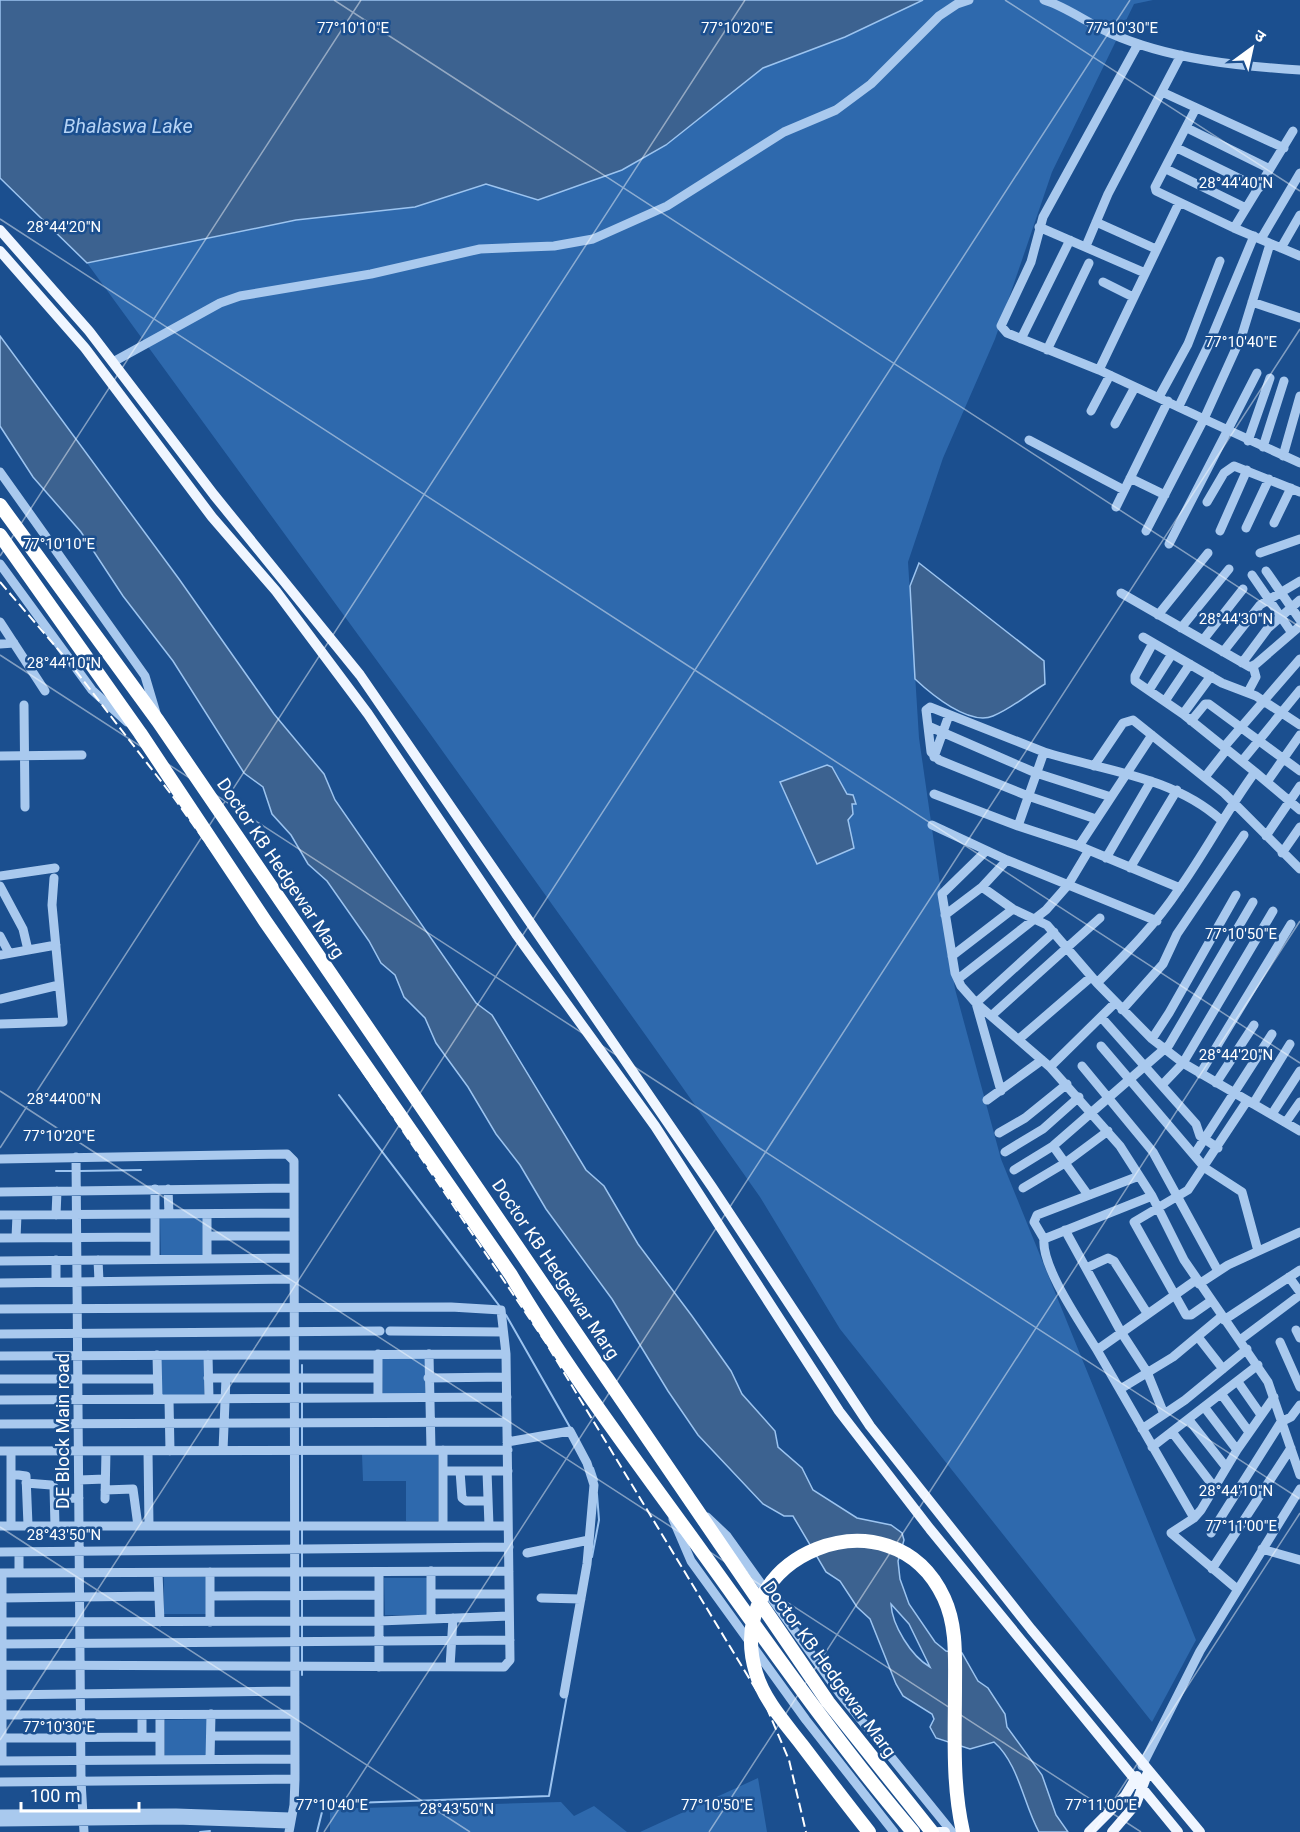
<svg xmlns="http://www.w3.org/2000/svg" width="1300" height="1832" viewBox="0 0 1300 1832" font-family="Roboto,'Noto Sans Devanagari',sans-serif">
  <style>
    .green { fill: #2e69ad }
    .water { fill: #3c6290; stroke: #9cc4f0; stroke-width: 1.5; fill-rule: evenodd }
    .lines { fill: none; stroke-linecap: round; stroke-linejoin: round }
    .stream { stroke: #9cc4f0; stroke-width: 2 }
    .minor { stroke: #a9c9ee; stroke-width: 9 }
    .major { stroke: #f0f6ff; stroke-width: 10 }
    .highway { stroke: #fff; stroke-width: 14 }
    .rail { stroke: #fff; stroke-width: 2; stroke-dasharray: 10 4.5; stroke-linecap: butt }
    .ticks { fill: none; stroke: #fff; stroke-width: 1.5; stroke-opacity: 0.45 }
    .labels { text-anchor: middle; dominant-baseline: central; stroke-width: 5; stroke-linejoin: round; paint-order: stroke }
    .street-label { font-size: 18px; fill: #fff; stroke: #1b4f8f }
    .water-label { font-size: 20px; font-style: italic; fill: #b5d3f5; stroke: #1b4f8f }
    .ticks-label { font-size: 15px; text-anchor: middle; fill: #fff; stroke: #1b4f8f; stroke-width: 5; stroke-linejoin: round; paint-order: stroke }
  </style>
  <rect width="100%" height="100%" fill="#1b4f8f"/>
  <path class="green" d="M 923,0 L 1153,0 L 1134,4 L 1052,172 L 995,339 L 943,458 L 908,562 L 919,738 L 955,989 L 1001,1159 L 1196,1640 L 1152,1722 L 840,1329 L 760,1197 L 649,1040 L 426,728 L 87,263 L 296,220 L 415,207 L 486,184 L 538,200 L 666,145 L 763,68 L 845,37 Z
    M 160,1218 L 203,1218 L 203,1255 L 161,1255 Z
    M 382,1358 L 425,1358 L 425,1395 L 383,1395 Z
    M 204,1359 L 204,1396 L 161,1397 L 161,1360 Z
    M 362,1454 L 438,1454 L 438,1521 L 406,1521 L 406,1481 L 363,1481 Z
    M 164,1577 L 206,1577 L 207,1614 L 164,1614 Z
    M 384,1578 L 427,1578 L 427,1615 L 385,1615 Z
    M 207,1719 L 208,1756 L 165,1757 L 165,1720 Z
    M 758,1778 L 767,1832 L 640,1832 Z
    M 561,1802 L 574,1816 L 594,1806 L 627,1832 L 330,1832 L 330,1809 Z"/>
  <path class="water" d="M 0,0 L 923,0 L 845,37 L 763,68 L 666,145 L 622,170 L 538,200 L 486,184 L 415,207 L 296,220 L 87,263 L 0,178 Z
    M 0,336 L 179,579 L 274,714 L 324,774 L 335,800 L 476,1003 L 492,1015 L 586,1170 L 604,1186 L 638,1244 L 692,1316 L 731,1371 L 742,1394 L 775,1431 L 778,1447 L 802,1468 L 813,1490 L 857,1518 L 891,1525 L 902,1533 L 904,1540 L 898,1561 L 900,1579 L 909,1604 L 935,1642 L 946,1651 L 962,1653 L 978,1681 L 988,1688 L 1005,1714 L 1007,1727 L 1042,1775 L 1056,1815 L 1068,1832 L 1039,1832 C 1023,1803 1019,1764 994,1742 L 970,1749 L 936,1738 L 930,1727 L 934,1719 L 932,1714 L 903,1696 L 896,1684 L 870,1619 L 857,1607 L 840,1581 L 826,1572 L 793,1516 L 784,1516 L 763,1504 L 698,1435 L 668,1391 L 612,1299 L 546,1209 L 520,1165 L 496,1134 L 468,1087 L 436,1043 L 425,1018 L 404,997 L 395,975 L 381,963 L 369,941 L 327,881 L 308,864 L 291,835 L 272,814 L 263,787 L 244,773 L 173,661 L 123,596 L 81,532 L 33,477 L 0,426 ZM 891,1604 L 909,1624 L 930,1667 C 911,1656 892,1625 891,1604 Z
    M 919,563 L 1044,661 L 1045,684 C 1028,694 1011,709 993,716 C 969,726 931,694 915,679 L 910,586 Z
    M 827,765 L 832,767 L 847,794 L 853,795 L 856,804 L 852,804 L 853,814 L 848,820 L 854,848 L 817,864 L 780,782 Z"/>
  <g class="lines">
    <path class="stream" d="M 339,1095 L 501,1308
      M 56,1171 L 74,1171
      M 80,1171 L 141,1170
      M 506,1315 L 571,1429
      M 302,1365 L 302,1374
      M 302,1380 L 302,1395
      M 302,1401 L 302,1419
      M 302,1425 L 302,1446
      M 302,1452 L 302,1524
      M 593,1468 L 597,1480
      M 302,1530 L 302,1545
      M 302,1551 L 302,1569
      M 592,1557 L 599,1520 L 597,1494
      M 302,1575 L 302,1593
      M 302,1599 L 302,1617
      M 302,1623 L 302,1638
      M 302,1644 L 302,1662
      M 302,1668 L 302,1675
      M 200,1832 L 210,1831
      M 317,1832 L 324,1804 L 549,1796 L 567,1695"/>
    <path class="minor" d="M 1044,0 C 1067,7 1087,23 1110,33 C 1168,59 1237,66 1300,70
      M 1138,44 L 1043,217 L 1031,262 L 1001,326 L 1007,333 L 1099,370 L 1204,419 L 1146,531
      M 1162,92 L 1284,148
      M 1196,108 L 1155,187 L 1156,191 L 1234,228
      M 1187,128 L 1270,169
      M 1293,131 L 1234,228 L 1300,256
      M 1177,148 L 1259,188
      M 1166,169 L 1246,208
      M 1096,222 L 1156,249
      M 1039,227 L 1145,273
      M 1261,239 L 1300,173
      M 1270,244 L 1242,335 L 1204,419 L 1300,463
      M 1086,246 L 1108,194 L 1181,55
      M 1281,248 L 1300,215
      M 1103,282 L 1133,297
      M 1252,302 L 1300,318
      M 1021,339 L 1070,240
      M 1047,350 L 1089,263
      M 113,362 L 220,303 L 240,296 L 371,274 L 480,249 L 554,246 L 593,239 L 667,206 L 784,132 L 836,110 L 871,84 L 939,16 L 957,4 L 969,0
      M 1099,370 L 1179,203
      M 1159,397 L 1188,344 L 1220,261
      M 1179,406 L 1208,346 L 1254,236
      M 1091,411 L 1110,375
      M 1115,424 L 1135,387
      M 1029,440 L 1124,490
      M 1248,441 L 1270,378
      M 1263,447 L 1284,381
      M 1283,456 L 1300,396
      M 0,472 L 145,676 L 156,713
      M 1130,478 L 1165,495
      M 1207,502 L 1224,473 L 1234,466 L 1300,492
      M 1116,507 L 1168,401
      M 1274,523 L 1291,488
      M 1246,528 L 1269,479
      M 1220,531 L 1247,470
      M 1169,544 L 1257,373
      M 1260,553 L 1300,539
      M 0,564 L 92,690 L 127,722
      M 1266,571 L 1300,620
      M 1252,575 L 1292,633
      M 1121,593 L 1250,667 L 1256,664 L 1300,626
      M 1158,615 L 1208,553
      M 0,622 L 45,691
      M 1181,628 L 1229,569
      M 1143,637 L 1222,683 L 1256,696 L 1300,725
      M 1203,640 L 1243,589
      M 1153,643 L 1135,676 L 1135,681 L 1183,714 L 1255,772 C 1227,810 1206,851 1179,889 C 1156,924 1127,953 1097,983 L 1152,1039 L 1183,1063 L 1300,1131
      M 0,644 L 14,643
      M 1223,652 L 1260,605 L 1300,581
      M 1242,663 L 1268,628 L 1300,600
      M 1149,690 L 1172,654
      M 1248,692 L 1256,677 L 1253,666
      M 1165,701 L 1190,664
      M 24,705 L 25,807
      M 1183,714 L 1211,676
      M 1191,721 L 1205,704 L 1209,704 L 1300,771
      M 928,726 L 1036,773 L 1111,797
      M 1224,747 L 1300,659
      M 1044,752 L 930,707 L 926,710 L 931,752 L 939,760 L 1028,796 L 1096,819
      M 0,756 L 82,755
      M 934,757 L 949,715
      M 1242,761 L 1300,690
      M 1094,766 L 1123,723 L 1133,720 L 1224,793 L 1300,869
      M 1255,772 L 1300,810
      M 1205,777 L 1227,749
      M 1267,782 L 1300,735
      M 934,794 L 1018,826
      M 932,825 L 1007,860 L 1157,921
      M 1266,836 L 1300,786
      M 1079,846 L 1152,735
      M 986,851 L 942,894 L 955,973 L 961,986 L 976,1003 L 1050,1067 L 1120,1146 L 1152,1196 L 1184,1260 L 1268,1382 L 1300,1475
      M 1282,853 L 1300,827
      M 1106,858 L 1151,781
      M 1007,860 L 982,887 L 1013,909 L 1047,925 L 1097,983
      M 1130,868 L 1177,790
      M 0,876 L 55,868
      M 0,886 L 23,929 L 28,950
      M 1180,888 L 1079,846 L 1018,826 L 1044,752 C 1104,771 1172,776 1221,820
      M 945,915 L 982,887
      M 0,936 L 9,953
      M 0,955 L 56,945
      M 952,956 L 1013,909
      M 958,979 L 1046,910 L 1068,885 L 1089,850
      M 0,999 L 59,985
      M 1122,1010 L 1163,964 L 1177,934 L 1244,835
      M 991,1016 L 1100,918
      M 1101,1017 L 1196,1124 L 1200,1136 L 1218,1148
      M 0,1024 L 63,1022 L 52,905 L 54,878
      M 1019,1039 L 1091,977
      M 1152,1039 L 1169,1013 L 1236,895
      M 1101,1046 L 1205,1168 L 1242,1192 L 1258,1251
      M 1082,1066 L 1153,1152 L 1218,1271
      M 1050,1067 L 1115,1003
      M 1200,1074 L 1291,924
      M 1216,1083 L 1254,1025
      M 1162,1085 L 1183,1063 L 1273,911
      M 1001,1091 L 976,1003 L 1054,932
      M 987,1100 L 1042,1060
      M 1253,1104 L 1290,1044
      M 1272,1114 L 1300,1071
      M 1286,1122 L 1300,1102
      M 999,1133 L 1025,1118 L 1067,1084
      M 1053,1146 L 1088,1195
      M 1005,1152 L 1043,1129 L 1079,1097
      M 1194,1155 L 1272,1034
      M 76,1157 L 81,1781 L 84,1832
      M 0,1159 L 287,1154 L 294,1161 L 295,1779 L 294,1805 L 289,1832
      M 1014,1170 L 1053,1146 L 1169,1045 L 1253,902
      M 1023,1188 L 1065,1163 L 1108,1131
      M 168,1189 L 169,1214
      M 0,1192 L 292,1188
      M 1152,1196 L 1044,1239 C 1041,1267 1082,1325 1097,1350 L 1196,1280
      M 207,1214 L 207,1259
      M 0,1215 L 293,1213
      M 56,1215 L 57,1191
      M 1065,1230 L 1121,1332 L 1147,1372 L 1164,1414
      M 207,1236 L 293,1236
      M 0,1238 L 155,1237
      M 16,1238 L 17,1215
      M 1044,1239 L 1034,1222 L 1037,1215 L 1139,1176
      M 155,1259 L 155,1189
      M 56,1260 L 56,1282
      M 98,1260 L 99,1281
      M 0,1261 L 293,1258
      M 1086,1268 L 1108,1258 L 1114,1261 L 1147,1313
      M 1289,1277 L 1300,1292
      M 0,1283 L 293,1279
      M 1199,1284 L 1228,1265 L 1300,1232
      M 1211,1301 L 1191,1315 L 1186,1315 L 1134,1222 L 1188,1190 L 1247,1101
      M 0,1309 L 451,1307 L 501,1310 L 506,1354 L 510,1660 L 504,1667 L 0,1665
      M 1224,1320 L 1300,1270
      M 1296,1330 L 1300,1338
      M 390,1331 L 503,1332
      M 0,1334 L 380,1331
      M 1198,1337 L 1223,1369
      M 1240,1340 L 1300,1295
      M 1280,1342 L 1300,1387
      M 1097,1350 L 1194,1518
      M 429,1354 L 431,1450
      M 157,1355 L 158,1399
      M 208,1355 L 209,1399
      M 0,1356 L 506,1354
      M 208,1378 L 378,1378
      M 428,1378 L 506,1377
      M 0,1379 L 157,1379
      M 1238,1382 L 1261,1415
      M 1122,1388 L 1173,1357 L 1222,1316
      M 1222,1395 L 1249,1432
      M 378,1398 L 378,1354
      M 0,1400 L 507,1397
      M 169,1400 L 170,1451
      M 1205,1408 L 1237,1450
      M 1189,1420 L 1226,1467
      M 0,1424 L 507,1422
      M 1142,1429 L 1185,1400 L 1247,1349
      M 1172,1432 L 1214,1487
      M 507,1442 L 570,1431 L 587,1463 L 594,1485 L 587,1564 L 564,1694
      M 1152,1447 L 1258,1365
      M 223,1450 L 226,1378
      M 443,1450 L 443,1526
      M 0,1451 L 508,1450
      M 148,1451 L 149,1526
      M 443,1471 L 508,1471
      M 460,1471 L 462,1498 L 466,1501 L 488,1501
      M 487,1471 L 489,1526
      M 11,1474 L 26,1476 L 28,1525
      M 79,1480 L 105,1479
      M 26,1483 L 51,1485 L 54,1487 L 55,1526
      M 105,1490 L 133,1489 L 138,1526
      M 55,1499 L 79,1498
      M 105,1499 L 106,1451
      M 707,1517 L 727,1536 L 840,1694 L 952,1832
      M 673,1519 L 691,1561 L 806,1720 L 894,1832
      M 0,1526 L 508,1526
      M 11,1526 L 11,1451
      M 1211,1533 L 1281,1422 L 1291,1417 L 1300,1405
      M 1262,1549 L 1300,1560
      M 0,1552 L 509,1547
      M 19,1552 L 19,1573
      M 527,1553 L 589,1540
      M 1212,1569 L 1291,1448
      M 210,1572 L 210,1622
      M 0,1573 L 509,1571
      M 2,1573 L 2,1761
      M 158,1573 L 160,1622
      M 1237,1589 L 1171,1533 L 1194,1518 L 1201,1510 L 1237,1450 L 1274,1397
      M 431,1594 L 509,1594
      M 210,1596 L 379,1595
      M 1,1598 L 159,1596
      M 541,1598 L 581,1599
      M 431,1619 L 431,1571
      M 0,1622 L 379,1621 L 509,1616
      M 0,1644 L 510,1640
      M 379,1667 L 379,1572
      M 450,1667 L 453,1618
      M 0,1695 L 294,1691
      M 0,1715 L 294,1714
      M 211,1736 L 294,1736
      M 142,1737 L 142,1715
      M 1,1738 L 160,1737
      M 210,1759 L 211,1714
      M 160,1760 L 160,1715
      M 0,1761 L 295,1759
      M 1142,1766 L 1200,1651 L 1300,1489
      M 0,1782 L 295,1779
      M 0,1814 L 176,1813 L 290,1817
      M 0,1822 L 176,1820 L 289,1824"/>
    <path class="major" d="M 0,230 L 89,331 L 214,495 L 360,675 L 712,1187 L 870,1426 L 1031,1629 L 1200,1832
      M 0,251 L 85,348 L 212,517 L 276,591 L 368,714 L 516,934 L 655,1126 L 839,1411 L 930,1529 L 1178,1832
      M 939,1832 L 945,1832
      M 1089,1832 L 1125,1796 L 1137,1776
      M 1112,1832 L 1136,1804 L 1148,1772"/>
    <path class="highway" d="M 0,505 L 158,721 L 828,1702 L 932,1832
      M 0,535 L 140,733 L 265,921 L 511,1275 C 569,1373 639,1464 705,1556 C 772,1649 838,1744 913,1832
      M 869,1832 C 846,1803 824,1774 802,1745 C 785,1723 764,1700 756,1673 C 720,1554 892,1486 944,1598 C 957,1626 955,1657 955,1687 C 955,1736 952,1784 963,1832"/>
    <path class="rail" d="M 0,582 L 69,662 L 174,798 L 247,900 L 546,1343 L 766,1706 L 789,1760 L 806,1832"/>
  </g>
  <path class="ticks" d="M 334,0 L 1300,627M 1005,0 L 1300,191M 0,219 L 1300,1063M 0,556 L 361,0M 0,655 L 1300,1499M 0,1091 L 1141,1832M 0,1148 L 745,0M 0,1527 L 470,1832M 0,1740 L 1130,0M 324,1832 L 1300,329M 709,1832 L 1300,921M 1093,1832 L 1300,1513"/>
  <g class="labels">
    <g class="street-label">
      <text transform="translate(281 868) rotate(56)">Doctor KB Hedgewar Marg</text>
      <text transform="translate(556 1269) rotate(56)">Doctor KB Hedgewar Marg</text>
      <text transform="translate(62 1431) rotate(-90)">DE Block Main road</text>
      <text transform="translate(830 1669) rotate(54)">Doctor KB Hedgewar Marg</text>
    </g>
    <g class="water-label">
      <text x="128" y="126">Bhalaswa Lake</text>
    </g>
  </g>
  <g class="ticks-label">
    <text x="353" y="33">77°10'10"E</text>
    <text x="737" y="33">77°10'20"E</text>
    <text x="1122" y="33">77°10'30"E</text>
    <text x="1236" y="188">28°44'40"N</text>
    <text x="64" y="232">28°44'20"N</text>
    <text x="1241" y="347">77°10'40"E</text>
    <text x="59" y="549">77°10'10"E</text>
    <text x="1236" y="624">28°44'30"N</text>
    <text x="64" y="668">28°44'10"N</text>
    <text x="1241" y="939">77°10'50"E</text>
    <text x="1236" y="1060">28°44'20"N</text>
    <text x="64" y="1104">28°44'00"N</text>
    <text x="59" y="1141">77°10'20"E</text>
    <text x="1236" y="1496">28°44'10"N</text>
    <text x="1241" y="1531">77°11'00"E</text>
    <text x="64" y="1540">28°43'50"N</text>
    <text x="59" y="1732">77°10'30"E</text>
    <text x="332" y="1810">77°10'40"E</text>
    <text x="717" y="1810">77°10'50"E</text>
    <text x="1101" y="1810">77°11'00"E</text>
    <text x="457" y="1814">28°43'50"N</text>
  </g>
  <g transform="translate(1252 48) rotate(33)" stroke="#1b4f8f" stroke-width="4.5" paint-order="stroke">
  <path d="M0-4.5L10 22L0 15L-10 22Z" fill="#ffffff"/>
  <text y="-9" font-size="16" font-weight="bold" text-anchor="middle" fill="#ffffff">उ</text>
  </g>
  <path d="M21 1802v9h118v-9" fill="none" stroke="#ffffff" stroke-width="3"/>
  <text x="30" y="1802" font-size="18" fill="#ffffff" stroke="#1b4f8f" stroke-width="4.5" paint-order="stroke">100 m</text>
</svg>
